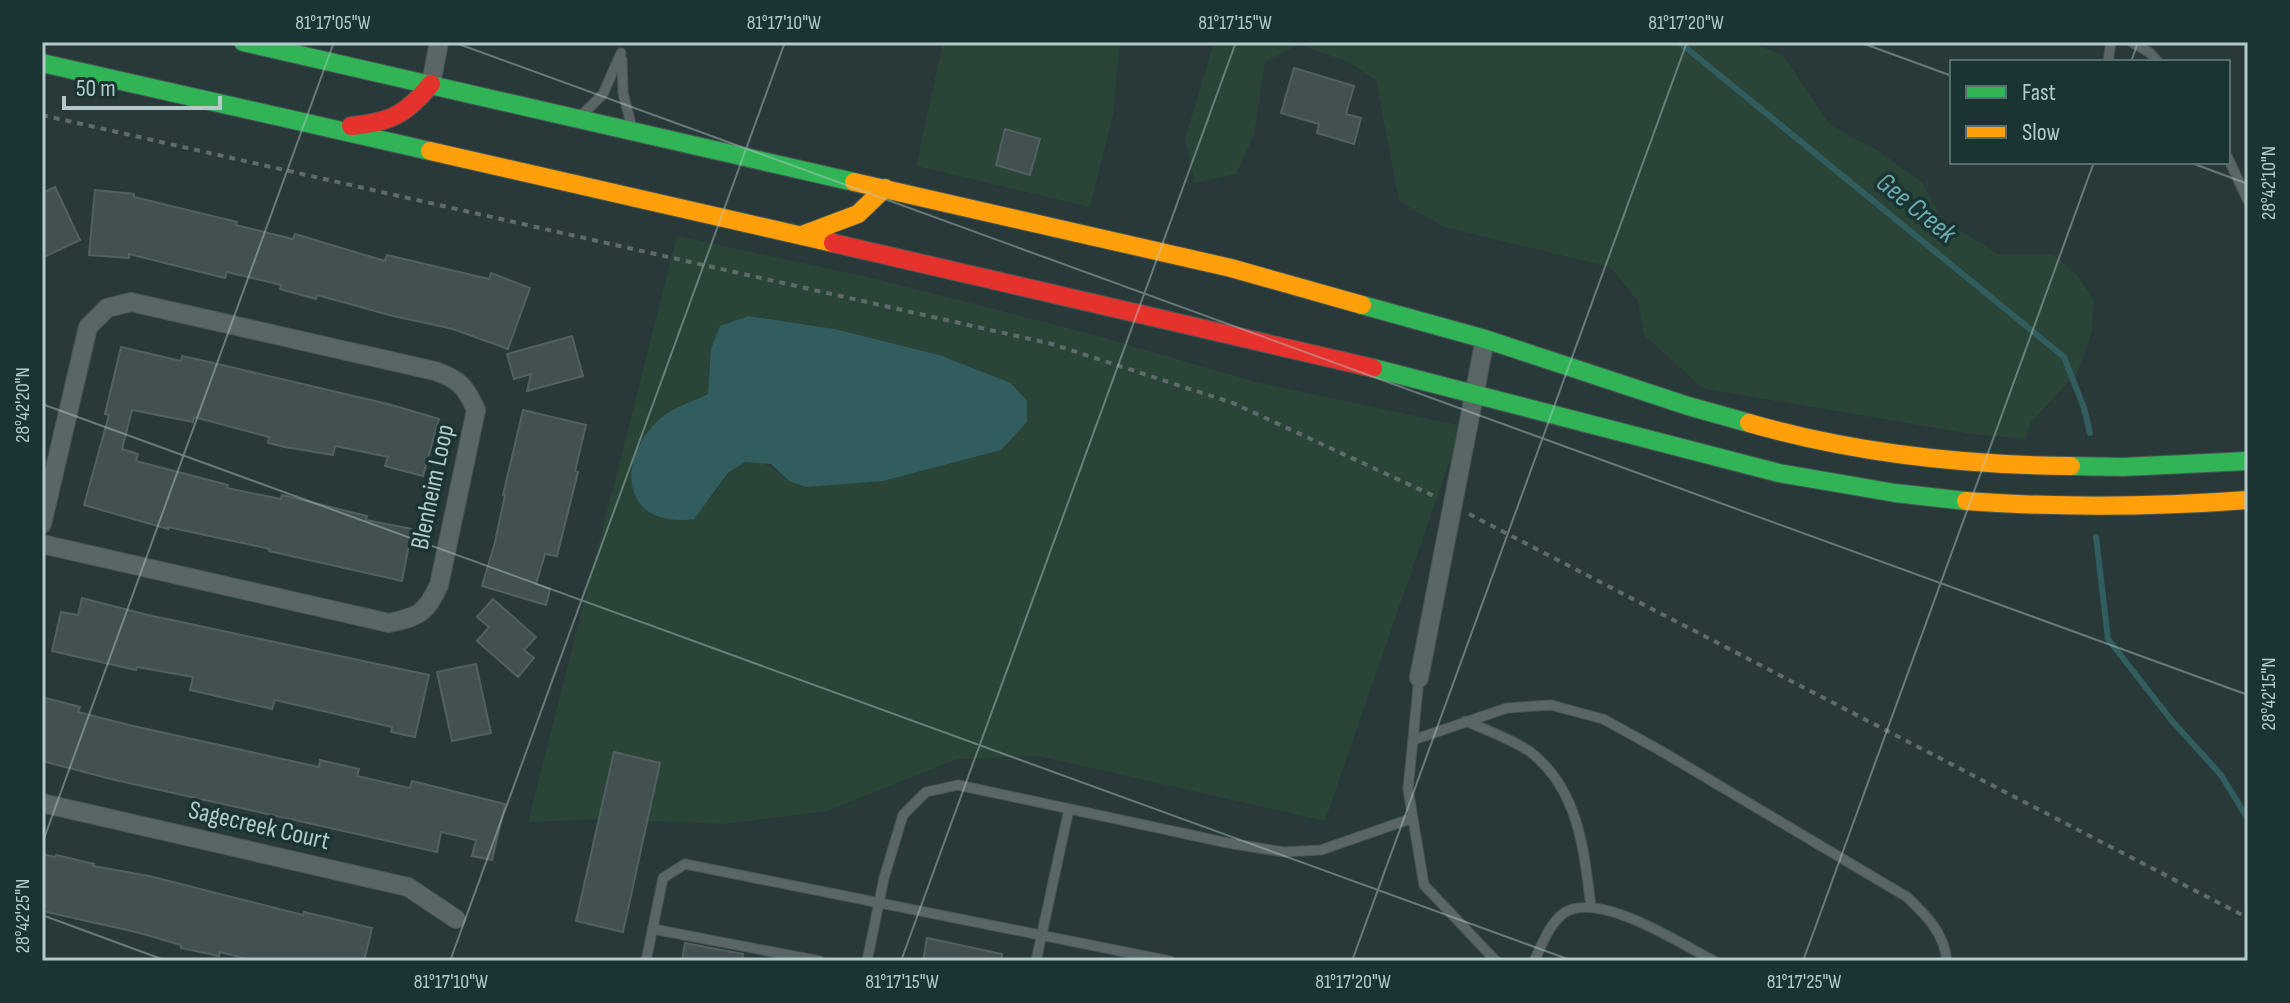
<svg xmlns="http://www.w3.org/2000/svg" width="2290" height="1003" viewBox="0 0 2290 1003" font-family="'Sofia Sans Condensed',sans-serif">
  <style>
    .green { fill: #2a4437; fill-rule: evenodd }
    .water { fill: #315d5e }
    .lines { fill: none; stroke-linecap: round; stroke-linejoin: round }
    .stream { stroke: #315d5e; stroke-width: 6 }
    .building { fill: #425050; stroke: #516060; stroke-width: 2 }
    .lane-casing { stroke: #4a5656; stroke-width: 11 }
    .street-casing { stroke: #4a5656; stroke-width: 20 }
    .fast-casing { stroke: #475555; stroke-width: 20 }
    .slow-casing { stroke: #475555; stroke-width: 20 }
    .jam-casing { stroke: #475555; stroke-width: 20 }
    .path { stroke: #5e6b6a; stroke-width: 4; stroke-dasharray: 6 6; stroke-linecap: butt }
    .lane { stroke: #5a6666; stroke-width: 9 }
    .street { stroke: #5a6666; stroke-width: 18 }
    .fast { stroke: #30b455; stroke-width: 18 }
    .slow { stroke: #ff9f0a; stroke-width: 18 }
    .jam { stroke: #e5322d; stroke-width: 18 }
    .ticks { fill: none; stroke: #b3c9ca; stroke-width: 2; stroke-opacity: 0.45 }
    .labels { text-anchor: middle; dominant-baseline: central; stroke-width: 7; stroke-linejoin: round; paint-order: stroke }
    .street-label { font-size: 26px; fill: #b3c9ca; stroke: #1c3334 }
    .water-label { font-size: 28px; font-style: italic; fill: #6aaaab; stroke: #1c3334 }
    .neatline { fill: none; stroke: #b3c9ca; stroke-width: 3 }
    .ticks-label { font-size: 20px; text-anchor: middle; fill: #b3c9ca }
  </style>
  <rect width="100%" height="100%" fill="#293939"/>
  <path class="green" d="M 943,42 L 1120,42 L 1113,115 L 1090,207 L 916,166 Z
    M 1214,42 L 1748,42 L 1783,55 L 1830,125 L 1875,149 L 1922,182 L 1943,220 L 1998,254 L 2052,254 L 2077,275 L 2094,300 L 2092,332 L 2077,373 L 2031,422 L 2026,439 L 1972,434 L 1711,390 L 1701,387 L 1644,335 L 1638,301 L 1610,267 L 1444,227 L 1399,201 L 1376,80 L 1350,63 L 1299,44 L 1265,62 L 1254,135 L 1236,174 L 1195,183 L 1185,139 Z
    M 677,236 L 872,278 L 1087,333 L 1256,382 L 1458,425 L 1451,457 L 1325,821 L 1039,756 L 958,759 L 827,811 L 724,824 L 604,819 L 528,822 ZM 748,316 L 835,329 L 939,355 L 789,481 C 749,444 734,463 709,501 L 634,497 L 632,476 L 639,446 L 663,416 L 708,394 Z"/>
  <path class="water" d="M 748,316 L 835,329 L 939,355 L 1011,383 L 1027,401 L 1027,422 L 1001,450 L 883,481 L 806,487 L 789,481 L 771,464 L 745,462 L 728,473 L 694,519 C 618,529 616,456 662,417 C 674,407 694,401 708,394 L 711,349 L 720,326 Z"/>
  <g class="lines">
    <path class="stream" d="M 1679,42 L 2064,357 L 2084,408 L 2090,433
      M 2096,537 L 2108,639 L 2172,721 L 2221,775 L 2248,819"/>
  </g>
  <path class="building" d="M 1294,68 L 1354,86 L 1346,114 L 1361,118 L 1354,144 L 1317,133 L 1319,124 L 1281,113 Z
    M 1005,129 L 1040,139 L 1030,175 L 996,165 Z
    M 55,187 L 80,240 L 42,258 L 42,193 Z
    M 95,190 L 134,194 L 134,197 L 237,222 L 236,225 L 293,239 L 295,234 L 385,261 L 387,255 L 489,279 L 491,273 L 530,288 L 508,349 L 453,329 L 393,316 L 317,295 L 316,299 L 280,289 L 281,285 L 227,272 L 225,278 L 129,254 L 129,258 L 89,255 Z
    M 572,336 L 583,376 L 527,391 L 531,374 L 514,379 L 507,354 Z
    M 121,347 L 181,361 L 182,356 L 205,361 L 392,405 L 439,419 L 423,476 L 385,466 L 388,457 L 335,446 L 333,455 L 285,447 L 268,443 L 269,437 L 194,417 L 193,422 L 132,410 L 122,449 L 138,454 L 136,461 L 228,485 L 227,488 L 281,499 L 282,495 L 367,516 L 366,520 L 412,529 L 402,581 L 269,551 L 270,549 L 168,527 L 168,529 L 84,505 L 109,415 L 105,414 Z
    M 523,410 L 586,425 L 575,471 L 578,472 L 557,556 L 545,554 L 536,584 L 550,589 L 546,605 L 482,586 L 495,542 L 505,495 L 503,495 Z
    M 82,598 L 148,615 L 429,675 L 415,737 L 391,732 L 392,727 L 275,700 L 272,709 L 190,690 L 193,677 L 137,667 L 136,670 L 52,651 L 61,612 L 78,615 Z
    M 493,599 L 536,637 L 524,650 L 534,658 L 518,677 L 477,641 L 489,627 L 477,617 Z
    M 476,664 L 491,733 L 452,741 L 437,672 Z
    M 42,697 L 80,707 L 78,712 L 133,726 L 319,767 L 320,760 L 359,769 L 357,776 L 410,788 L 412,781 L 505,804 L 492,860 L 472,856 L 476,840 L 441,832 L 437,852 L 111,779 L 42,761 Z
    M 614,752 L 660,763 L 623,932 L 576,921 Z
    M 42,854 L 55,857 L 56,855 L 94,864 L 93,866 L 149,876 L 303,915 L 304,912 L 372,928 L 364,961 L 256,961 L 220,952 L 219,956 L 181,948 L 181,945 L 136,932 L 42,911 Z
    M 927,938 L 1002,954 L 1001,961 L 923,961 Z
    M 685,943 L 743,954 L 742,961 L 682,961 Z"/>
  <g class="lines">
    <g class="lane-casing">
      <path id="lane" d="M 2132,42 L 2150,53 L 2158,62
        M 622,60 L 623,93 L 631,124
        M 2108,62 L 2111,42
        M 584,113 L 603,94 L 621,53
        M 2228,158 L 2248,201
        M 1419,678 L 1408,789 L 1424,885 L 1496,961
        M 1466,721 C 1485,730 1517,741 1533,754 C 1579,792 1584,851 1591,907
        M 1413,740 L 1507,708 L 1551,705 L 1603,719 L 1656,748 L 1907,897 C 1927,916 1944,933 1947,961
        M 653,929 L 820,961
        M 646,961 L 663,878 L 685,864 L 1170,961
        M 867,961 L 884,878 L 903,815 L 926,792 L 958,785 L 1228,843 L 1284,852 L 1321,850 L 1413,818
        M 1036,961 L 1069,809
        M 1534,961 C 1542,945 1549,924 1564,913 C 1599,890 1681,944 1714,961"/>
    </g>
    <g class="street-casing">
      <path id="street" d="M 431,84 L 439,42
        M 42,524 L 88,327 L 107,308 L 131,302 L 435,371 C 459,379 466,387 476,410 L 439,585 C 425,614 420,616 389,623 L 42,544
        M 1419,678 L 1485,339
        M 42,803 L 408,887 L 456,919"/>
    </g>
    <g class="fast-casing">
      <path id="fast" d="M 243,42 L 854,182
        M 42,63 L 430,151
        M 1362,305 L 1485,339 L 1688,406 L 1749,423
        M 1373,368 L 1779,473 L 1895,493 L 1966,501
        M 2071,466 L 2123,467 L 2248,461"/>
    </g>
    <g class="slow-casing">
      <path id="slow" d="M 430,151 L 833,243
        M 854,182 L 1231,268 L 1362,305
        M 802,235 L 858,214 L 885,188
        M 1749,423 C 1853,453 1963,465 2071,466
        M 1966,501 C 2061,508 2154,507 2248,500"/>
    </g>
    <g class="jam-casing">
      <path id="jam" d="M 351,126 C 390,122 406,115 431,84
        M 833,243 L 1373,368"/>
    </g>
    <path class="path" d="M 42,115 L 1052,344 L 1233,403 L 1436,497
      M 1469,514 L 2248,918"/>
    <use href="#lane" class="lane"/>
    <use href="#street" class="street"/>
    <use href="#fast" class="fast"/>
    <use href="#slow" class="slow"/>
    <use href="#jam" class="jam"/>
  </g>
  <path class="ticks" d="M 453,42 L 2248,695M 1859,42 L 1952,76M 2131,62 L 2138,42M 2189,162 L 2248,184M 42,404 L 1573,961M 42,844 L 334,42M 42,915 L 167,961M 450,961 L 785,42M 901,961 L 1236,42M 1352,961 L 1687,42M 1803,961 L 2094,162"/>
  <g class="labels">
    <g class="street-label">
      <text transform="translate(433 487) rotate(-78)">Blenheim Loop</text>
      <text transform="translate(259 826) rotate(13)">Sagecreek Court</text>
    </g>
    <g class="water-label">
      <text transform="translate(1916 208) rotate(39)">Gee Creek</text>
    </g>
  </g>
  <rect width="2290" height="1003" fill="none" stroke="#1c3334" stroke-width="88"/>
  <rect x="1950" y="60" width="280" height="104" fill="#1c3334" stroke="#586f70" stroke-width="2"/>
  <rect x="1966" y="86" width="40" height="12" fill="#30b455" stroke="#586f70" stroke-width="2"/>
  <text x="2022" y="100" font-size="24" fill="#b3c9ca">Fast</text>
  <rect x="1966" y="126" width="40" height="12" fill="#ff9f0a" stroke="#586f70" stroke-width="2"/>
  <text x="2022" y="140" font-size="24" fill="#b3c9ca">Slow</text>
  <path d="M64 96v12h156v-12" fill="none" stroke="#b3c9ca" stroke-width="4"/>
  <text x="76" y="96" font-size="24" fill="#b3c9ca" stroke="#1c3334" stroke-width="6" paint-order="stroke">50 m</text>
  <rect x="44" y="44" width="2202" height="915" class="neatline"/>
  <g class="ticks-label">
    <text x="333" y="29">81°17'05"W</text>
    <text x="784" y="29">81°17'10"W</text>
    <text x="1235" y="29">81°17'15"W</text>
    <text x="1686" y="29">81°17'20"W</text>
    <text transform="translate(2268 183) rotate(-90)" y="7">28°42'10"N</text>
    <text transform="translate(22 405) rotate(-90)" y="7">28°42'20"N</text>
    <text transform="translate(2268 694) rotate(-90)" y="7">28°42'15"N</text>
    <text transform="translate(22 916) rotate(-90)" y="7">28°42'25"N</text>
    <text x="451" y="988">81°17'10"W</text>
    <text x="902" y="988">81°17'15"W</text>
    <text x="1353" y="988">81°17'20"W</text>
    <text x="1804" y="988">81°17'25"W</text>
  </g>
</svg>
